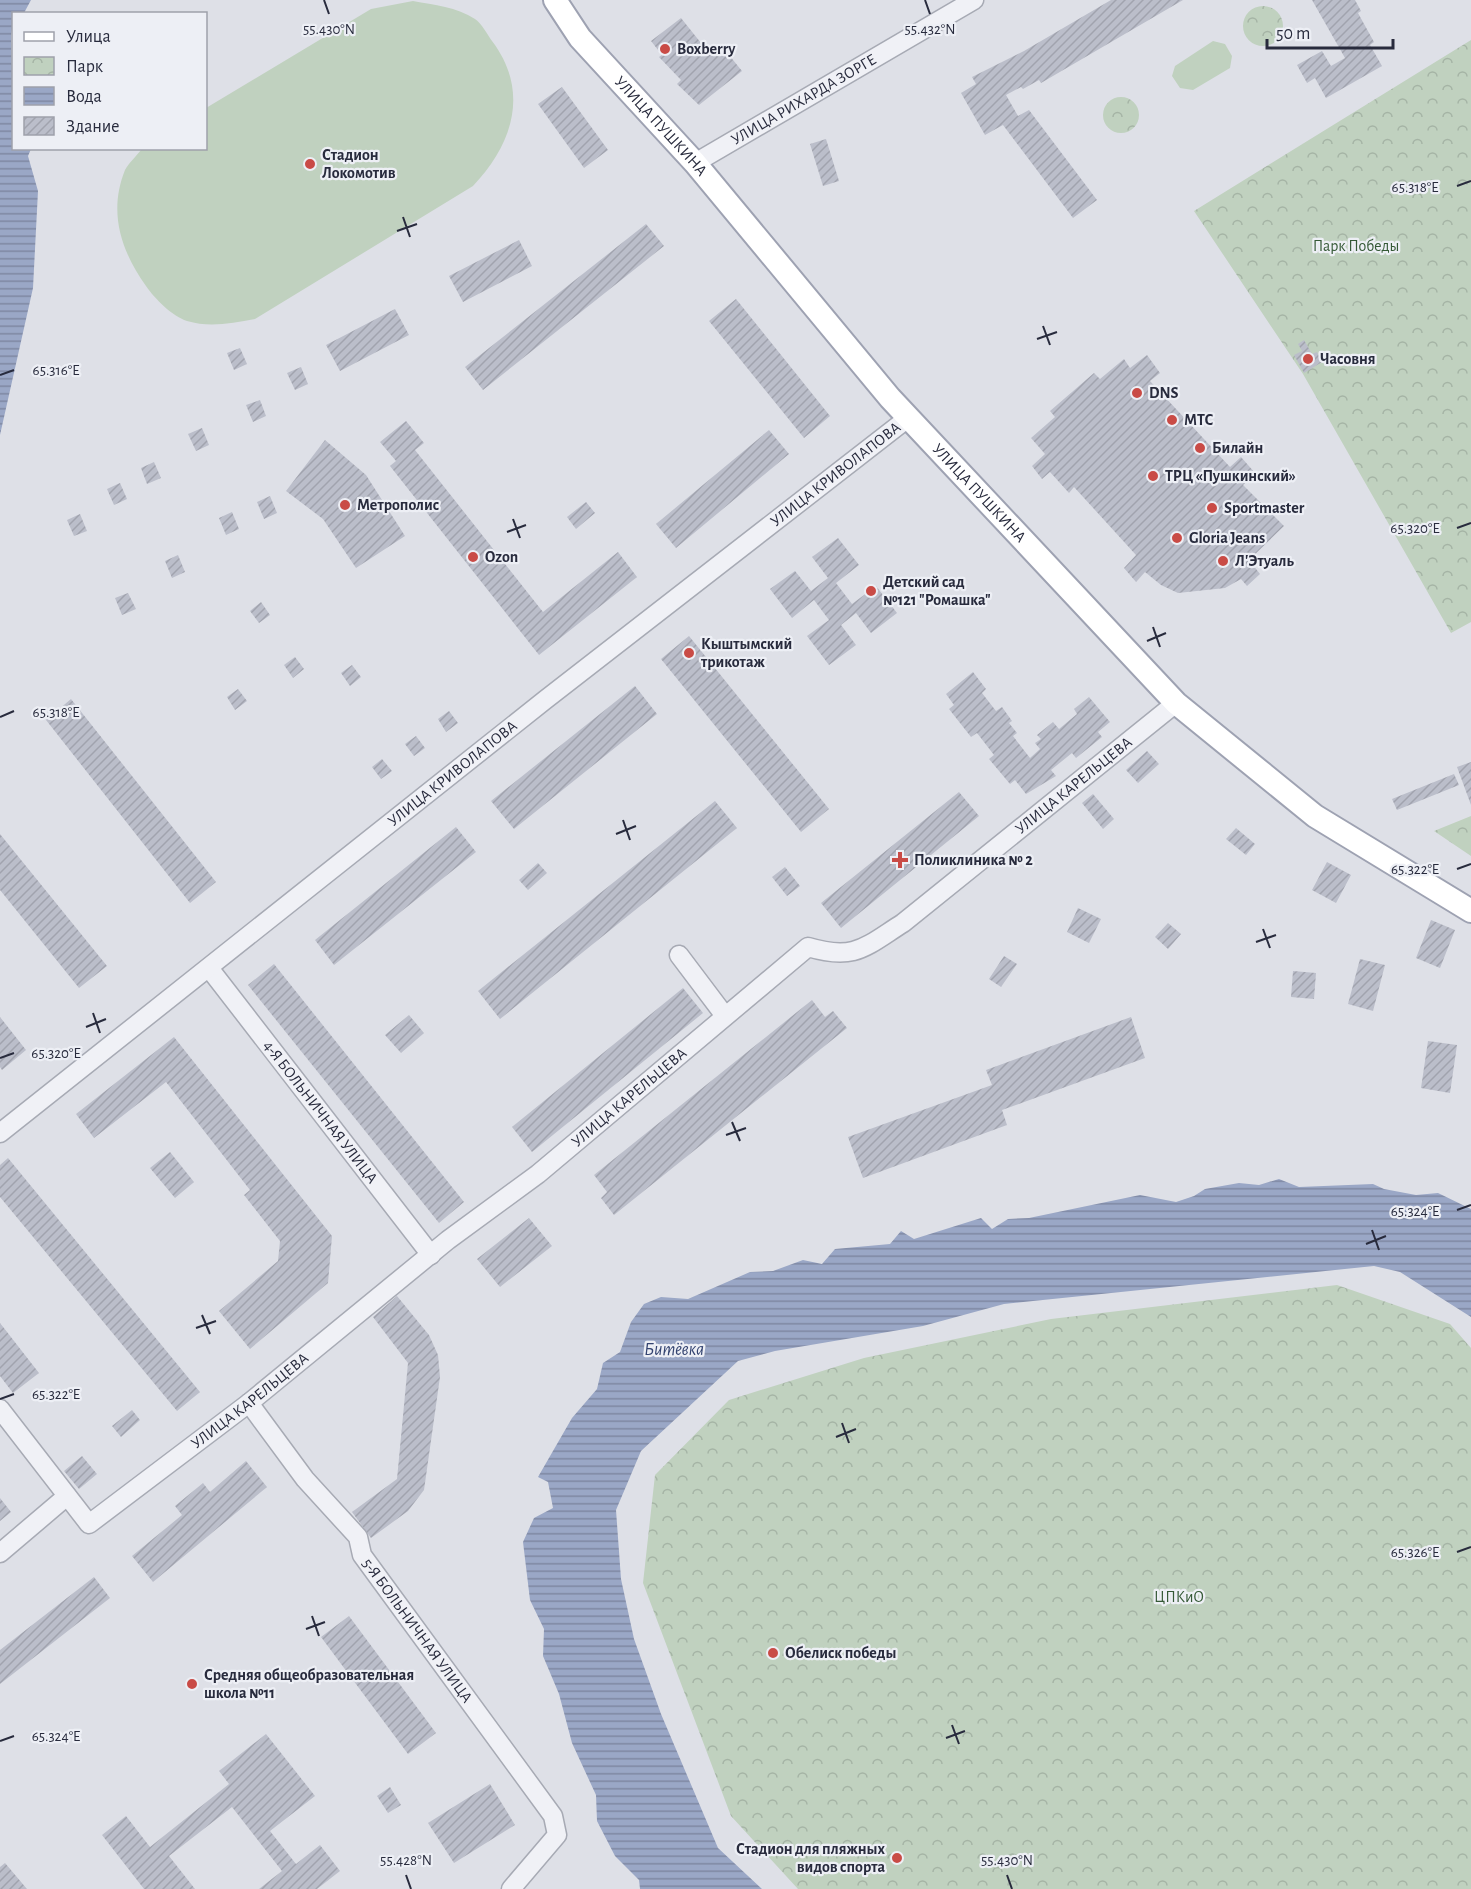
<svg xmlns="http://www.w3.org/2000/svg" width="1471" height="1889" viewBox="0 0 1471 1889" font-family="'Alegreya Sans',sans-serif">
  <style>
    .grass { fill: #c0d1bf }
    .park { fill: url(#park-crowns) }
    .water { fill: url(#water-rules) }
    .building { fill: url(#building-hatch) }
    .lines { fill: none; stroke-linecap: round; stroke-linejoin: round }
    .minor-casing { stroke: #a7aab4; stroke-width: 21 }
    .major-casing { stroke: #9ea2b2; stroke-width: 26 }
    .minor { stroke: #f0f1f6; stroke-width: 18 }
    .major { stroke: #fff; stroke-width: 22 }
    .ticks { fill: none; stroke: #282b3d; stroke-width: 2 }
    .poi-dot { fill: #c94b46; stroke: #edeff5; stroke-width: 2 }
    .labels { text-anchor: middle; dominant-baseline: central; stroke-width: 4.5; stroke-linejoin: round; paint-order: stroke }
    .poi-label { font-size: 16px; font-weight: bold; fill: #282b3d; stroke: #edeff5; text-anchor: start }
    .street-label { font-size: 16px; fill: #282b3d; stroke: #edeff5 }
    .park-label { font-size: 16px; fill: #355936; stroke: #edeff5 }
    .water-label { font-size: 18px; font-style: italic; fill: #334370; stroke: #edeff5 }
    .ticks-label { font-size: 15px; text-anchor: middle; fill: #282b3d; stroke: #edeff5; stroke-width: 4.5; stroke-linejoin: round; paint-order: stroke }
  </style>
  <defs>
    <pattern id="park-crowns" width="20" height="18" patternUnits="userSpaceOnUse" patternTransform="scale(1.5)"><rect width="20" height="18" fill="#c0d1bf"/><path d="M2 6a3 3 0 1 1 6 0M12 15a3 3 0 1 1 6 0" fill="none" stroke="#a5b4a5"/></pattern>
    <pattern id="water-rules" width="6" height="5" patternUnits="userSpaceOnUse" patternTransform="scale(1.5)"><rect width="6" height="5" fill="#9aa7c6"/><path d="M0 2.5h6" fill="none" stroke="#7e88a2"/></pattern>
    <pattern id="building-hatch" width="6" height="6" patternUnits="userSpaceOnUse" patternTransform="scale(1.5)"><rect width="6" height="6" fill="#bbbeca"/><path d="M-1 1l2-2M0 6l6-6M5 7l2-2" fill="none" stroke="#a1a3ae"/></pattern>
  </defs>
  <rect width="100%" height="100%" fill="#dee0e7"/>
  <path class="grass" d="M 413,1 C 434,5 457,7 475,19 C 482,24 487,34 492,41 C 530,91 513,144 473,186 L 255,319 C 232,323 210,328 187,321 C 172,316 155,299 146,286 C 121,251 108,212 125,170 C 129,163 137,155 142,149 L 206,148 L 206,108 L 371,9 Z
    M 1213,41 L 1225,44 L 1232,56 L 1230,68 L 1193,90 L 1180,88 L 1172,76 L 1175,66 Z"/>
  <path class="park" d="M1243 26a20 20 0 1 1 40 0a20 20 0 1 1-40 0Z
    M 1471,40 L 1471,622 L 1451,633 L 1303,374 L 1194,211 Z
    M1103 115a18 18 0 1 1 36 0a18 18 0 1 1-36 0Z
    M 1471,816 L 1471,856 L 1434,831 Z
    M 1337,1285 L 1450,1324 L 1471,1348 L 1471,1889 L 798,1889 L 731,1816 L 643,1583 L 655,1475 L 729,1400 L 864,1358 L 1051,1319 Z"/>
  <path class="water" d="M 0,0 L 31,0 L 24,13 L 14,14 L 11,36 L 14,148 L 31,149 L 28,156 L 38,191 L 33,288 L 0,435 Z
    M 1279,1179 L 1299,1187 L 1373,1184 L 1384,1189 L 1416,1195 L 1438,1193 L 1471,1209 L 1471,1317 L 1400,1272 L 1374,1266 L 1004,1304 L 923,1326 L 775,1351 L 738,1361 L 641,1451 L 616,1510 L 621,1579 L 634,1639 L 661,1714 L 718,1848 L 762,1889 L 640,1889 L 639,1880 L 615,1856 L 597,1821 L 596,1795 L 572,1743 L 559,1694 L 543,1656 L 544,1629 L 530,1600 L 523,1542 L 534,1518 L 553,1508 L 548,1482 L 538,1477 L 572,1418 L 597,1389 L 603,1363 L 620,1352 L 631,1322 L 644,1304 L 661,1297 L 688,1299 L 750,1272 L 773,1271 L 803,1260 L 822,1264 L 835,1249 L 890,1244 L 901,1231 L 914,1239 L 981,1218 L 992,1229 L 1008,1219 L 1029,1218 L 1140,1195 L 1176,1202 L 1194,1196 L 1205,1189 L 1239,1183 L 1259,1185 Z"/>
  <path class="building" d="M 1111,0 L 1183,0 L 1041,83 L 1039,80 L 1023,89 L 1021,87 L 1006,95 L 1018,116 L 1029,110 L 1097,200 L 1073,218 L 1003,125 L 985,135 L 961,93 L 976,84 L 972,77 L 1024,51 Z
    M 1312,0 L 1355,0 L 1361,11 L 1358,13 L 1374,42 L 1370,45 L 1382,66 L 1326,98 L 1315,78 L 1307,83 L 1297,65 L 1322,51 L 1331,66 L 1345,58 Z
    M 681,18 L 709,53 L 720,44 L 742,71 L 699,105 L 677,84 L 681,80 L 659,57 L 662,55 L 651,41 Z
    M 562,87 L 608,150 L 584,168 L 538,104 Z
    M 826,139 L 839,181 L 823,186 L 810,144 Z
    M 646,224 L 664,246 L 483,390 L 465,367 Z
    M 519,240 L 532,266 L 463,302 L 449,276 Z
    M 736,299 L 830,416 L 804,438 L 709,321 Z
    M 395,309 L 409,335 L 340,371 L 326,345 Z
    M 1304,340 L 1312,354 L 1317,352 L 1322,362 L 1304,373 L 1294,355 L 1302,351 L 1298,344 Z
    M 240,348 L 247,364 L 234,370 L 227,353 Z
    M 1147,355 L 1160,373 L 1150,381 L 1230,467 L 1241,457 L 1255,473 L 1243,485 L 1284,526 L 1249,560 L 1260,574 L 1247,586 L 1241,579 L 1225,588 L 1178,593 L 1161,585 L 1145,572 L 1136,582 L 1124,568 L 1136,555 L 1074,487 L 1069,493 L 1050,472 L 1042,479 L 1032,466 L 1045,454 L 1031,438 L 1055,417 L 1050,411 L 1094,373 L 1100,379 L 1124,359 L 1130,368 Z
    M 301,367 L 308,384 L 295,390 L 287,373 Z
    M 260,400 L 266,416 L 253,422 L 246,405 Z
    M 406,421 L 424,443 L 415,450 L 543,612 L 618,552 L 637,577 L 539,655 L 390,466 L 396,461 L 380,442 Z
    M 202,428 L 209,445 L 196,451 L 188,434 Z
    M 769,430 L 789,454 L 676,548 L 656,524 Z
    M 325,440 L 366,475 L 405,536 L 356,568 L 323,519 L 286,491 Z
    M 154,462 L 161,478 L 147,484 L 141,468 Z
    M 120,483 L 127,499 L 114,505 L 107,489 Z
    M 270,496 L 277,513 L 264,519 L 257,502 Z
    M 586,502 L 595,513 L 576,529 L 567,517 Z
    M 232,512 L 239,529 L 226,535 L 219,518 Z
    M 80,514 L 87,531 L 74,536 L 67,520 Z
    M 838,538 L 859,565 L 836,583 L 852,604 L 876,586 L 897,613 L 871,633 L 856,613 L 841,625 L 856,645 L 829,665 L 807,636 L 829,620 L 814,600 L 792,618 L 770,589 L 795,571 L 811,591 L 828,578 L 812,557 Z
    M 178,555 L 185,572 L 172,578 L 165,561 Z
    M 128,593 L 136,609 L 122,615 L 115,598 Z
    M 261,602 L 270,615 L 259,623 L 250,611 Z
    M 689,636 L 829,809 L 801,832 L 661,659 Z
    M 295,657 L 304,669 L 293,678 L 284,665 Z
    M 352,665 L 361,677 L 350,686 L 341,673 Z
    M 973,672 L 986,689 L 982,693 L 996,711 L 1002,707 L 1012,721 L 1009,723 L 1017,733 L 1013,736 L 1030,758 L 1040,749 L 1035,743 L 1041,739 L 1037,735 L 1053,722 L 1059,729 L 1077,714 L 1074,709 L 1089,697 L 1110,722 L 1098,732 L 1102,737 L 1076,758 L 1072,753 L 1051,770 L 1056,776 L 1026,794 L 1015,780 L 1010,784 L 989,759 L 994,755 L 977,733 L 971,737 L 949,709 L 954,705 L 946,694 Z
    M 635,686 L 657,714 L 514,829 L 491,801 Z
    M 238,689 L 247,701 L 235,710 L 227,697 Z
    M 71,699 L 216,882 L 190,903 L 46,720 Z
    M 449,711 L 458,723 L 446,732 L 438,719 Z
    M 416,736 L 425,748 L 414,756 L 405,744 Z
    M 1147,751 L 1159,764 L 1138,783 L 1126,770 Z
    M 382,759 L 392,771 L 381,779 L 372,767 Z
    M 1471,762 L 1471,805 L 1457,767 Z
    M 1454,774 L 1459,785 L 1397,810 L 1392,799 Z
    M 959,792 L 979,816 L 841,928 L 821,903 Z
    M 1093,794 L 1114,819 L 1103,829 L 1082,803 Z
    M 715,801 L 737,828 L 500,1019 L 478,991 Z
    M 456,827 L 476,852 L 334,965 L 315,940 Z
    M 1236,828 L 1255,844 L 1246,855 L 1226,839 Z
    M 0,834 L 107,966 L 79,988 L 0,890 Z
    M 1327,862 L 1351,875 L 1336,903 L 1312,890 Z
    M 538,863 L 547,873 L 528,890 L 519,880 Z
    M 785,867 L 800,886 L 787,896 L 772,877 Z
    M 1078,908 L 1101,919 L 1089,943 L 1067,932 Z
    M 1431,920 L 1455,930 L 1440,968 L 1416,958 Z
    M 1168,923 L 1181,934 L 1168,949 L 1155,937 Z
    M 1004,956 L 1017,964 L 1001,987 L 989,979 Z
    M 1360,959 L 1385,965 L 1373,1011 L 1348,1004 Z
    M 274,964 L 464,1202 L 439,1223 L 248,985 Z
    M 1293,971 L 1316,973 L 1314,999 L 1291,997 Z
    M 683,988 L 703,1013 L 532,1152 L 512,1127 Z
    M 812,1000 L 825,1017 L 833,1011 L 847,1028 L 614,1215 L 601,1198 L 607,1192 L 594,1175 Z
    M 409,1015 L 424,1033 L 401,1053 L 385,1035 Z
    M 0,1017 L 26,1050 L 2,1070 L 0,1067 Z
    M 1131,1017 L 1145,1058 L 1002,1110 L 1007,1125 L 863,1178 L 848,1137 L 992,1085 L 986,1070 Z
    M 174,1037 L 332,1236 L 328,1283 L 250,1349 L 219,1311 L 278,1261 L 280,1241 L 244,1195 L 250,1190 L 166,1082 L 94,1138 L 76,1114 Z
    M 1428,1041 L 1457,1045 L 1450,1093 L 1421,1088 Z
    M 170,1152 L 194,1182 L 175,1198 L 150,1168 Z
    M 8,1158 L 200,1392 L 177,1411 L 0,1197 L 0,1165 Z
    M 529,1218 L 552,1246 L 500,1287 L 477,1259 Z
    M 397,1296 L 429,1335 L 438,1355 L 440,1377 L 424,1490 L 408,1511 L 371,1538 L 352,1512 L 397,1479 L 408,1363 L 373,1317 Z
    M 0,1323 L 39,1373 L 13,1393 L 0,1376 Z
    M 132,1410 L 140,1420 L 121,1437 L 112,1426 Z
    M 82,1456 L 97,1474 L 79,1489 L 64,1471 Z
    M 246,1461 L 267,1487 L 153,1582 L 132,1556 L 182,1515 L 175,1506 L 203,1483 L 210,1492 Z
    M 0,1498 L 11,1512 L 0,1521 Z
    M 94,1577 L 110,1598 L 0,1684 L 0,1650 Z
    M 349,1616 L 436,1733 L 408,1754 L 321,1637 Z
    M 266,1734 L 315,1796 L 270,1831 L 296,1864 L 320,1845 L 340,1871 L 317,1889 L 259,1889 L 282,1871 L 232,1807 L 169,1856 L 195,1889 L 144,1889 L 102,1835 L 126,1816 L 150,1847 L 229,1784 L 219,1771 Z
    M 490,1784 L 515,1825 L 454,1863 L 428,1823 Z
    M 390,1787 L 401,1805 L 388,1813 L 377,1796 Z
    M 5,1863 L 27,1889 L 0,1889 L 0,1867 Z"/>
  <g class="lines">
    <g class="minor-casing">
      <g id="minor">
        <path id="s1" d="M 695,163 L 974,0"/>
        <path d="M 679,955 L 725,1016"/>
        <path id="s2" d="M 209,968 L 431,1255"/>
        <path id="s3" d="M 0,1133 L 545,700 L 908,418"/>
        <path id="s4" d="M 249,1403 L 305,1479 L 358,1537 L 362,1555 L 553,1816 L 557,1835 L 511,1889"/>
        <path id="s5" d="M 0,1409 L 89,1524 L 249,1403 L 448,1240 L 538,1174 L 808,947 C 855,961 865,947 903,923 L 1176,703"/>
        <path d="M 0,1553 L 67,1496"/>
      </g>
    </g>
    <g class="major-casing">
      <g id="major">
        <path id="s6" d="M 555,0 L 580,38 L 695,163 L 890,398 L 1176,703 L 1315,816 L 1471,911"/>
      </g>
    </g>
    <use href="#minor" class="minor"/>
    <use href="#major" class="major"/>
  </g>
  <path class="ticks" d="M 324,0 L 329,14M 925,0 L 930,14M 1457,186 L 1471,181M 403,217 L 410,237M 397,231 L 417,224M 1043,326 L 1050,345M 1037,339 L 1057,332M 0,375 L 14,370M 513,519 L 520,538M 1457,528 L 1471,523M 507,532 L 526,525M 1153,627 L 1160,647M 1147,641 L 1166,633M 0,717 L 14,711M 623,820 L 630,840M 616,834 L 636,826M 1457,869 L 1471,864M 1263,929 L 1270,948M 1256,942 L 1276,935M 93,1013 L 100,1033M 86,1027 L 106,1019M 0,1058 L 14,1053M 732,1122 L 740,1141M 726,1135 L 746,1128M 1457,1210 L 1471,1205M 1372,1230 L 1379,1250M 1366,1244 L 1386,1236M 202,1315 L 210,1334M 196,1328 L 216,1321M 0,1399 L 14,1394M 842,1423 L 849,1443M 836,1437 L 856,1429M 1457,1552 L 1471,1547M 312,1616 L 319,1636M 306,1629 L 325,1622M 952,1725 L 959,1744M 946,1738 L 965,1731M 0,1741 L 14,1736M 406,1875 L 411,1889M 1007,1875 L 1012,1889"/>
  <g class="poi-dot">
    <circle cx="665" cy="49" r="6"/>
    <circle cx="310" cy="164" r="6"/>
    <circle cx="1308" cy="359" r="6"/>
    <circle cx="1137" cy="393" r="6"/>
    <circle cx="1172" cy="420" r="6"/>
    <circle cx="1200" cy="448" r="6"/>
    <circle cx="1153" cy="476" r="6"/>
    <circle cx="345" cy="505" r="6"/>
    <circle cx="1212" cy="508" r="6"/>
    <circle cx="1177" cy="538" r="6"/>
    <circle cx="473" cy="557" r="6"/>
    <circle cx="1223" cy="561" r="6"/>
    <circle cx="871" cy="591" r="6"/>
    <circle cx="689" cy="653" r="6"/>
    <path d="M897 851h6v6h6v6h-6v6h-6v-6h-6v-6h6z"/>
    <circle cx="773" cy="1653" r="6"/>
    <circle cx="192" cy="1684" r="6"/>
    <circle cx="897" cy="1858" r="6"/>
  </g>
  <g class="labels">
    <g class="poi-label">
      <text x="677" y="49">Boxberry</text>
      <text x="322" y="155">Стадион<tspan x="322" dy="18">Локомотив</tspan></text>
      <text x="1320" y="359">Часовня</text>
      <text x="1149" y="393">DNS</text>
      <text x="1184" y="420">МТС</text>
      <text x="1212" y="448">Билайн</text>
      <text x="1165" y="476">ТРЦ «Пушкинский»</text>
      <text x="357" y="505">Метрополис</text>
      <text x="1224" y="508">Sportmaster</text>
      <text x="1189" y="538">Gloria Jeans</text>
      <text x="485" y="557">Ozon</text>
      <text x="1235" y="561">Л'Этуаль</text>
      <text x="883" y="582">Детский сад<tspan x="883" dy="18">№121 "Ромашка"</tspan></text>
      <text x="701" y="644">Кыштымский<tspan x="701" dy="18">трикотаж</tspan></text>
      <text x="914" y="860">Поликлиника № 2</text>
      <text x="785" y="1653">Обелиск победы</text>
      <text x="204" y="1675">Средняя общеобразовательная<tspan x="204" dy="18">школа №11</tspan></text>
      <text x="885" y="1849" text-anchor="end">Стадион для пляжных<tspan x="885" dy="18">видов спорта</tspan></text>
    </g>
    <g class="street-label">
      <text stroke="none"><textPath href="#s1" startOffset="126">УЛИЦА РИХАРДА ЗОРГЕ</textPath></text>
      <text stroke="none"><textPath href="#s6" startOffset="165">УЛИЦА ПУШКИНА</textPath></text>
      <text stroke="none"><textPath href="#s3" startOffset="1064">УЛИЦА КРИВОЛАПОВА</textPath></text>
      <text stroke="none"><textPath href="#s6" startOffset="651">УЛИЦА ПУШКИНА</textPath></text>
      <text stroke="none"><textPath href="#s3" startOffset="578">УЛИЦА КРИВОЛАПОВА</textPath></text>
      <text stroke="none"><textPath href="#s5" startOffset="1390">УЛИЦА КАРЕЛЬЦЕВА</textPath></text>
      <text stroke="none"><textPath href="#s5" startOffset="834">УЛИЦА КАРЕЛЬЦЕВА</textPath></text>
      <text stroke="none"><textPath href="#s2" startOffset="182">4-Я БОЛЬНИЧНАЯ УЛИЦА</textPath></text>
      <text stroke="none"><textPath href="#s5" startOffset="348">УЛИЦА КАРЕЛЬЦЕВА</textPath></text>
      <text stroke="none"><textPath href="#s4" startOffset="285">5-Я БОЛЬНИЧНАЯ УЛИЦА</textPath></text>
    </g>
    <g class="park-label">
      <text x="1356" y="246">Парк Победы</text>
      <text x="1179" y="1597">ЦПКиО</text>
    </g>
    <g class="water-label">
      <text x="674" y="1350">Битёвка</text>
    </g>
  </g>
  <g class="ticks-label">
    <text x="329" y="34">55.430°N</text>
    <text x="930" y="34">55.432°N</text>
    <text x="1415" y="192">65.318°E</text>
    <text x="56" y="375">65.316°E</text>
    <text x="1415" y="533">65.320°E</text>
    <text x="56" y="717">65.318°E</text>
    <text x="1415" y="874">65.322°E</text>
    <text x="56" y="1058">65.320°E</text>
    <text x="1415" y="1216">65.324°E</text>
    <text x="56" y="1399">65.322°E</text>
    <text x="1415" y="1557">65.326°E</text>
    <text x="56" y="1741">65.324°E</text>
    <text x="406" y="1865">55.428°N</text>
    <text x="1007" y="1865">55.430°N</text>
  </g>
  <rect x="12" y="12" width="195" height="138" fill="#edeff5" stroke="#9ea1ab" stroke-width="1.5"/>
  <rect x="24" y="32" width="30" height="9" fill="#ffffff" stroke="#9ea1ab" stroke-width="1.5"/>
  <text x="66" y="42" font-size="18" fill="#282b3d">Улица</text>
  <rect x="24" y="57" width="30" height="18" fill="url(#park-crowns)" stroke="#9ea1ab" stroke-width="1.5"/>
  <text x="66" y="72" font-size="18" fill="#282b3d">Парк</text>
  <rect x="24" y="87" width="30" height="18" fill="url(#water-rules)" stroke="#9ea1ab" stroke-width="1.5"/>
  <text x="66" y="102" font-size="18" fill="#282b3d">Вода</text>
  <rect x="24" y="117" width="30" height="18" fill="url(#building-hatch)" stroke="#9ea1ab" stroke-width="1.5"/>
  <text x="66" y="132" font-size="18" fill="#282b3d">Здание</text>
  <path d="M1267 39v9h126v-9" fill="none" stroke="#282b3d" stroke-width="3"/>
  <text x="1276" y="39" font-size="18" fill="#282b3d" stroke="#edeff5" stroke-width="4.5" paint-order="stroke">50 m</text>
</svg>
